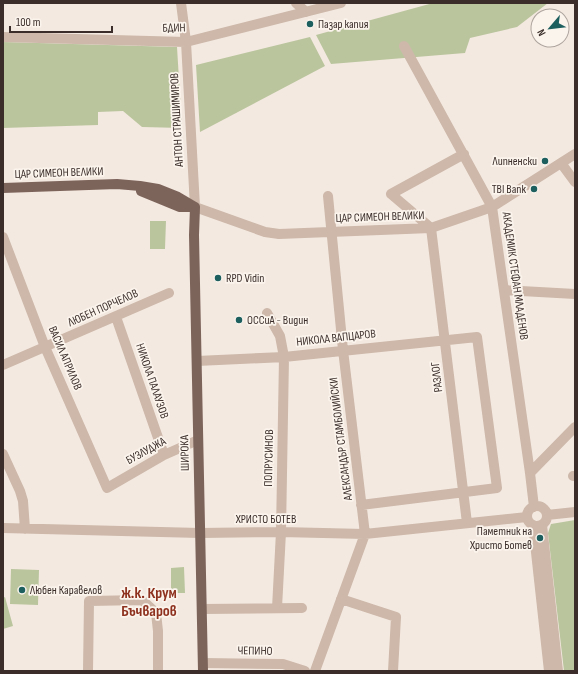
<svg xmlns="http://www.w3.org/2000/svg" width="578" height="674" viewBox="0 0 578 674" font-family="'Sofia Sans Condensed',sans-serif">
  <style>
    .green { fill: #bac59e }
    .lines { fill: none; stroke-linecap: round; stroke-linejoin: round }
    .minor { stroke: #cdb8aa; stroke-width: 10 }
    .major { stroke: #7d645b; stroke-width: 10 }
    .poi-dot { fill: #1d5f5f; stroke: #fbf4ed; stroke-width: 1.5 }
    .labels { text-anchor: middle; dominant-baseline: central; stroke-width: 3.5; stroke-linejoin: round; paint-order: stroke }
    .poi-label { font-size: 12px; fill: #3b2e2a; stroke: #fbf4ed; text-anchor: start }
    .street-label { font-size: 12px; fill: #3b2e2a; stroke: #fbf4ed }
    .district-label { font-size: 16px; font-weight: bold; fill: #8e321f; stroke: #fbf4ed }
  </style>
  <rect width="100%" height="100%" fill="#f4e9e0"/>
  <path class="green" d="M 433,3 L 548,3 L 517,27 L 470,38 L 465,53 L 331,64 L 316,35 Z
    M 310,37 L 325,66 L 200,132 L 196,65 Z
    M 3,42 L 177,47 L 182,128 L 142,127 L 123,111 L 98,112 L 98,125 L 3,128 Z
    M 150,221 L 166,221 L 165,249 L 150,249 Z
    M 575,520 L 575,671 L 564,671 L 548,533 L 551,524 Z
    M 184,567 L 185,593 L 171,593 L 171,568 Z
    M 11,569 L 39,570 L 38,605 L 10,604 Z
    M 5,597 L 13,626 L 3,629 L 3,598 Z"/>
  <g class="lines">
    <path class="minor" d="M 181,3 L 186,42 L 195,207 L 265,232 L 279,234 L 431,228 L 492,207 L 575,154
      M 296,3 L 306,12
      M 3,37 L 186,42 L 341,3
      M 404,46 L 492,207 L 530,473 L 534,507
      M 464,154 L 391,194 L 431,228 L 467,523
      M 561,163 L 575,182
      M 3,237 L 45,347 L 107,488 L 164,455 L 198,440
      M 504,290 L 575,294
      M 267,313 L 280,336 L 284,357 L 281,532 L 277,608
      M 116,317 L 164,455
      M 197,361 L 284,357 L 477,337 L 497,488 L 361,505
      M 3,365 L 169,293
      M 3,454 L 20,491 L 23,501 L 25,529
      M 530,473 L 575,427
      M 573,476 L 575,476
      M527 516a10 10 0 1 1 20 0a10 10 0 1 1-20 0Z
      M 547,515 L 575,512
      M 533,525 L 549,671
      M 542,525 L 558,671
      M 3,528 L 200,533 L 281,532 L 365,534 L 527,517
      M 341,599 L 396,617 L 393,671
      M 202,609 L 302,608
      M 203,663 L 283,664 L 305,671
      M 88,671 L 89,601 L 142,600 L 156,613 L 158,631 L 158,671
      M 315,671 L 365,534 L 343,350 L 328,196"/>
    <path class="major" d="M 3,188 L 117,184 L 140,186 L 158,189 L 178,197 L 195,207
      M 141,191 L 180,207 L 195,207
      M 195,207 L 194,235 L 203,671"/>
  </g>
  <g class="poi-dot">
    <circle cx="310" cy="24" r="4"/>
    <circle cx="545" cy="161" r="4"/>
    <circle cx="534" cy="189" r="4"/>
    <circle cx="218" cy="278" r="4"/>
    <circle cx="239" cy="320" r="4"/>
    <circle cx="540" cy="538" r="4"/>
    <circle cx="22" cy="590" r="4"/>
  </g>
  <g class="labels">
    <g class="poi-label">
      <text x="318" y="24">Пазар капия</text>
      <text x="537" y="161" text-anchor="end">Липненски</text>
      <text x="526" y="189" text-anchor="end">TBI Bank</text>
      <text x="226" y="278">RPD Vidin</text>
      <text x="247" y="320">ОССиА - Видин</text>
      <text x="532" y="531" text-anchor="end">Паметник на<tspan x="532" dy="14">Христо Ботев</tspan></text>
      <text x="30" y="590">Любен Каравелов</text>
    </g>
    <g class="street-label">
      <text transform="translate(174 28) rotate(-1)">БДИН</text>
      <text transform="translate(177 120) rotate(-93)">АНТОН СТРАШИМИРОВ</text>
      <text transform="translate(59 173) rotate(-2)">ЦАР СИМЕОН ВЕЛИКИ</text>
      <text transform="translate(380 217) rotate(-2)">ЦАР СИМЕОН ВЕЛИКИ</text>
      <text transform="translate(515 276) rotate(82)">АКАДЕМИК СТЕФАН МЛАДЕНОВ</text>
      <text transform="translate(103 308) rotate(-24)">ЛЮБЕН ПОРЧЕЛОВ</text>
      <text transform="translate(336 338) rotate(-6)">НИКОЛА ВАПЦАРОВ</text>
      <text transform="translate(65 358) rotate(67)">ВАСИЛ АПРИЛОВ</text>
      <text transform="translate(437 377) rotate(-97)">РАЗЛОГ</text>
      <text transform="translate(152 381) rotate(71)">НИКОЛА ПАЛАУЗОВ</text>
      <text transform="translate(341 439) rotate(-97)">АЛЕКСАНДЪР СТАМБОЛИЙСКИ</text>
      <text transform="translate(146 451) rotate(-29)">БУЗЛУДЖА</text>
      <text transform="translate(185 453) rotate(-91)">ШИРОКА</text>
      <text transform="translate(269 458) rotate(-89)">ПОПРУСИНОВ</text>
      <text x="266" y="519">ХРИСТО БОТЕВ</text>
      <text transform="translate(255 651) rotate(1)">ЧЕПИНО</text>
    </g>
    <g class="district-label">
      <text x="149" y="593">ж.к. Крум<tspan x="149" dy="18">Бъчваров</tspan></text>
    </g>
  </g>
  <rect width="578" height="674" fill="none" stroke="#3b2e2a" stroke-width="8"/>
  <g transform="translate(550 28) rotate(242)"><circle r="19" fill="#fbf4ed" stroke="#aea59f"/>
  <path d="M0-3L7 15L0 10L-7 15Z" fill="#1d5f5f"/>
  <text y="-6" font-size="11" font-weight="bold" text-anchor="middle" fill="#3b2e2a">N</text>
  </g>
  <path d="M10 26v6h102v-6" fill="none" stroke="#3b2e2a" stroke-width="2"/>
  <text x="16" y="26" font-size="12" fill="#3b2e2a" stroke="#fbf4ed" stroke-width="3" paint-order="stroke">100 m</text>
</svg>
